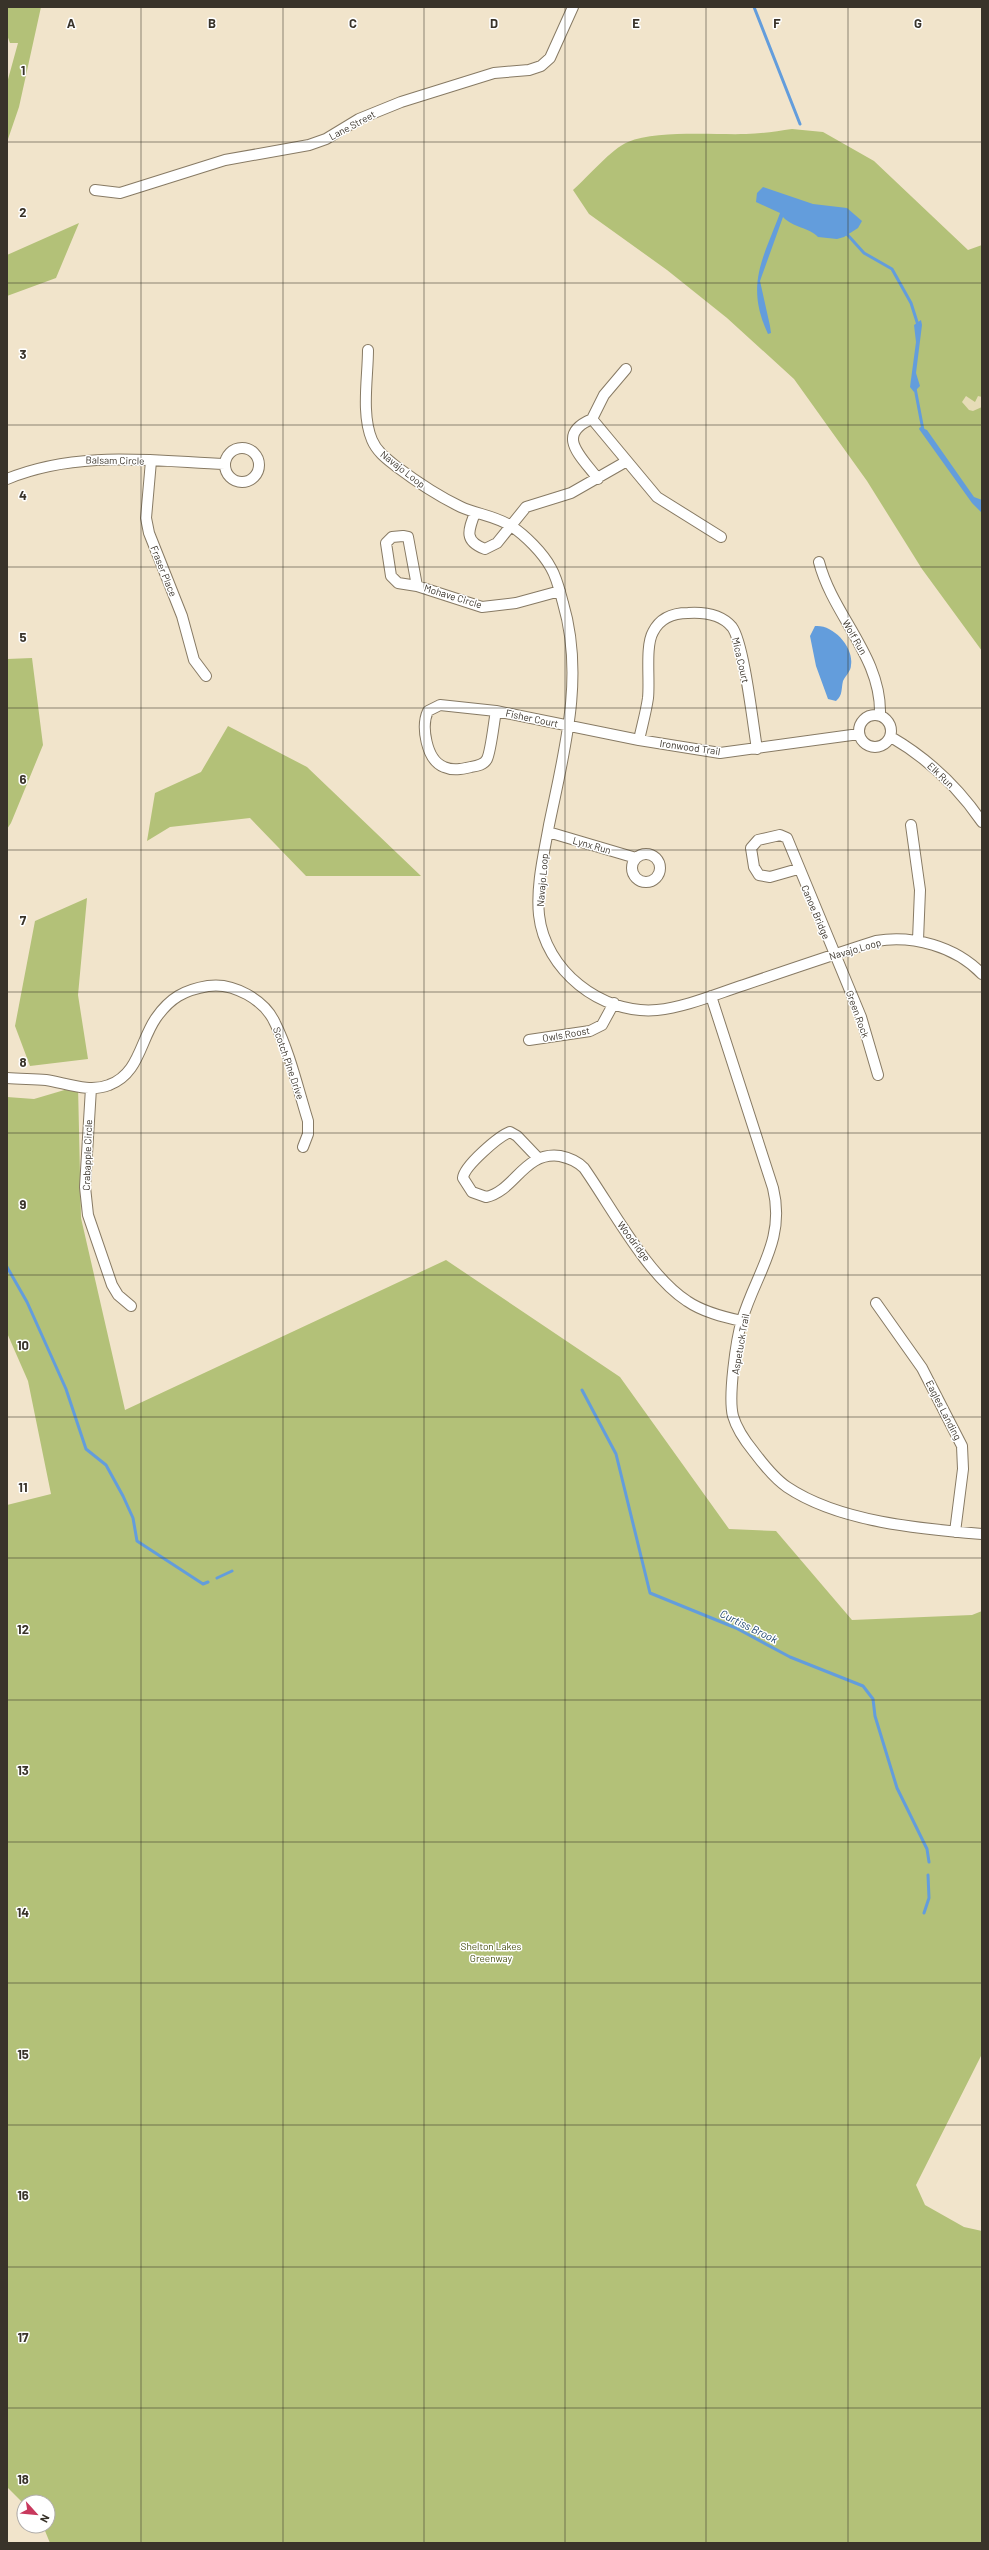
<svg xmlns="http://www.w3.org/2000/svg" width="989" height="2550" viewBox="0 0 989 2550" font-family="Barlow,sans-serif">
  <style>
    .green { fill: #b3c178 }
    .sand { fill: #e6dcb7 }
    .water { fill: #639ddc }
    .lines { fill: none; stroke-linecap: round; stroke-linejoin: round }
    .stream { stroke: #639ddc; stroke-width: 3 }
    .minor-casing { stroke: #877a64; stroke-width: 12 }
    .minor { stroke: #fff; stroke-width: 10 }
    .grid { fill: none; stroke: #39332a; stroke-width: 1; stroke-opacity: 0.55 }
    .labels { text-anchor: middle; dominant-baseline: central; stroke-width: 3; stroke-linejoin: round; paint-order: stroke }
    .street-label { font-size: 10px; fill: #39332a; stroke: #fff }
    .park-label { font-size: 10px; fill: #4b5416; stroke: #fff }
    .water-label { font-size: 11px; font-style: italic; fill: #18416a; stroke: #fff }
    .grid-label { font-size: 13px; text-anchor: middle; font-weight: bold; fill: #39332a; stroke: #fff; stroke-width: 3; stroke-linejoin: round; paint-order: stroke }
  </style>
  <rect width="100%" height="100%" fill="#f1e4cb"/>
  <path class="green" d="M 7,7 L 41,7 L 19,107 L 7,142 L 7,83 L 18,43 L 10,43 L 7,35 Z
    M 792,129 L 823,132 L 874,161 L 968,250 L 982,245 L 982,651 L 922,569 L 867,481 L 794,379 L 727,318 L 667,270 L 589,214 L 573,190 C 589,176 611,149 628,142 C 656,130 714,135 746,134 C 761,134 777,131 792,129 Z
    M 79,223 L 56,278 L 7,296 L 7,255 Z
    M 32,658 L 43,745 L 11,823 L 7,829 L 7,659 Z
    M 228,726 L 307,767 L 421,876 L 306,876 L 250,818 L 170,827 L 147,841 L 155,793 L 201,772 Z
    M 87,898 L 78,995 L 88,1059 L 30,1066 L 15,1026 L 35,921 Z
    M 78,1086 L 81,1218 L 125,1410 L 446,1260 L 620,1377 L 729,1529 L 776,1531 L 852,1620 L 972,1615 L 982,1611 L 982,2054 L 916,2185 L 925,2205 L 964,2227 L 982,2231 L 982,2543 L 50,2543 L 43,2526 L 48,2526 L 48,2502 L 24,2502 L 24,2504 L 7,2487 L 7,1505 L 51,1494 L 28,1381 L 7,1333 L 7,1097 L 34,1099 Z"/>
  <path class="sand" d="M 978,396 L 982,397 L 982,407 L 973,411 L 969,410 L 962,402 L 966,396 L 975,402 Z"/>
  <path class="water" d="M 763,187 L 813,204 L 847,208 L 862,221 L 858,228 L 844,237 L 837,239 L 818,237 C 809,227 793,228 783,217 L 760,281 L 770,326 L 771,333 L 768,334 C 745,285 763,259 780,213 L 756,202 L 757,193 Z
    M 921,320 L 922,325 L 916,373 L 920,386 L 914,392 L 910,387 L 916,342 L 914,325 Z
    M 920,427 L 927,430 L 974,497 L 982,500 L 982,513 L 972,503 L 919,429 Z
    M 815,626 C 833,624 854,647 851,665 C 851,671 846,675 843,681 C 841,689 843,695 836,701 L 828,699 L 816,666 L 810,636 Z"/>
  <g class="lines">
    <path class="stream" d="M 754,7 L 800,124
      M 845,232 L 864,253 L 892,269 L 911,303 L 918,325
      M 915,388 L 923,430
      M 7,1267 L 27,1302 L 66,1389 L 86,1449 L 106,1465 L 123,1496 L 133,1518 L 137,1541 L 203,1584 L 208,1582
      M 582,1390 L 616,1454 L 650,1593 L 736,1628 L 790,1657 L 863,1686 L 873,1699 L 875,1716 L 897,1788 L 927,1849 L 929,1862
      M 217,1578 L 232,1571
      M 924,1913 L 929,1898 L 928,1875"/>
    <g class="minor-casing">
      <path id="minor" d="M 95,190 L 120,193 L 225,160 L 309,145 L 326,139 L 359,119 L 401,102 L 494,73 L 529,70 L 541,66 L 550,58 L 573,7
        M 368,350 C 368,377 361,414 372,440 C 377,452 387,459 397,467 C 417,482 438,496 461,507 C 476,514 496,516 511,526 C 525,535 543,553 551,568 C 557,578 560,592 563,603 C 585,677 564,752 549,825 C 544,854 536,885 539,915 C 545,970 601,1015 657,1010 C 686,1007 716,994 744,985 C 788,970 832,955 876,941 C 913,935 955,946 982,974
        M 592,419 L 657,497 L 721,537
        M225 465a17 17 0 1 1 34 0a17 17 0 1 1-34 0Z
        M 151,461 L 146,518 L 149,533 L 182,616 L 194,660 L 206,676
        M 7,479 C 78,450 151,461 225,464
        M 598,479 C 582,457 554,435 592,419 L 604,395 L 626,369
        M 475,513 C 468,531 464,541 485,549 L 497,543 L 526,507 L 571,493 L 627,461
        M 403,536 L 408,537 L 417,586 L 398,583 L 391,576 L 386,543 L 392,537 Z
        M 819,562 C 833,616 882,657 880,715
        M 417,586 L 482,607 L 516,603 L 560,591
        M 496,711 C 494,721 491,751 487,759 C 484,765 477,766 471,767 C 462,769 453,771 444,767 C 426,760 421,726 428,711 L 440,705 L 496,711 L 639,740 L 720,753 L 859,734
        M859 731a16 16 0 1 1 32 0a16 16 0 1 1-32 0Z
        M 891,737 C 927,758 958,787 982,822
        M 639,740 C 642,726 646,712 648,698 C 650,680 645,646 653,632 C 660,618 673,613 688,613 C 704,612 721,614 732,627 C 744,643 753,725 757,749
        M 911,825 L 920,890 L 918,940
        M 548,832 L 636,858
        M632 868a14 14 0 1 1 28 0a14 14 0 1 1-28 0Z
        M 798,869 L 770,877 L 759,875 L 754,867 L 751,848 L 758,840 L 780,835 L 787,838 L 861,1017 L 878,1075
        M 711,996 L 773,1188 C 786,1240 756,1273 742,1320 C 736,1340 728,1397 733,1416 C 737,1430 745,1441 754,1452 C 763,1464 775,1479 787,1487 C 839,1522 921,1529 982,1534
        M 529,1040 L 590,1031 L 602,1025 L 614,1003
        M 7,1078 C 20,1079 33,1079 46,1080 C 66,1083 89,1093 109,1085 C 139,1074 140,1041 156,1018 C 170,998 184,990 208,986 C 233,982 265,1000 275,1023 C 290,1053 298,1089 308,1121 L 308,1134 L 303,1147
        M 91,1088 L 85,1187 L 88,1215 L 112,1285 L 118,1295 L 131,1306
        M 538,1158 L 517,1136 L 510,1132 C 499,1136 464,1166 463,1178 L 472,1192 L 486,1197 C 515,1191 524,1151 560,1156 C 570,1158 577,1161 584,1168 C 612,1208 647,1275 687,1301 C 703,1312 723,1317 742,1321
        M 876,1303 L 922,1368 L 962,1446 L 963,1469 L 955,1532"/>
    </g>
    <use href="#minor" class="minor"/>
  </g>
  <path class="grid" d="M 141,7 L 141,2543M 283,7 L 283,2543M 424,7 L 424,2543M 565,7 L 565,2543M 706,7 L 706,2543M 848,7 L 848,2543M 7,142 L 982,142M 7,283 L 982,283M 7,425 L 982,425M 7,567 L 982,567M 7,708 L 982,708M 7,850 L 982,850M 7,992 L 982,992M 7,1133 L 982,1133M 7,1275 L 982,1275M 7,1417 L 982,1417M 7,1558 L 982,1558M 7,1700 L 982,1700M 7,1842 L 982,1842M 7,1983 L 982,1983M 7,2125 L 982,2125M 7,2267 L 982,2267M 7,2408 L 982,2408"/>
  <g class="labels">
    <g class="street-label">
      <text transform="translate(352 125) rotate(-28)">Lane Street</text>
      <text transform="translate(115 460) rotate(1)">Balsam Circle</text>
      <text transform="translate(403 469) rotate(38)">Navajo Loop</text>
      <text transform="translate(164 571) rotate(68)">Fraser Place</text>
      <text transform="translate(453 596) rotate(17)">Mohave Circle</text>
      <text transform="translate(855 637) rotate(60)">Wolf Run</text>
      <text transform="translate(741 660) rotate(77)">Mica Court</text>
      <text transform="translate(532 718) rotate(12)">Fisher Court</text>
      <text transform="translate(690 747) rotate(8)">Ironwood Trail</text>
      <text transform="translate(941 775) rotate(44)">Elk Run</text>
      <text transform="translate(592 845) rotate(16)">Lynx Run</text>
      <text transform="translate(542 880) rotate(-85)">Navajo Loop</text>
      <text transform="translate(816 912) rotate(67)">Canoe Bridge</text>
      <text transform="translate(855 949) rotate(-16)">Navajo Loop</text>
      <text transform="translate(858 1014) rotate(70)">Green Rock</text>
      <text transform="translate(566 1034) rotate(-10)">Owls Roost</text>
      <text transform="translate(289 1063) rotate(71)">Scotch Pine Drive</text>
      <text transform="translate(87 1155) rotate(-88)">Crabapple Circle</text>
      <text transform="translate(634 1241) rotate(53)">Woodridge</text>
      <text transform="translate(740 1344) rotate(-80)">Aspetuck Trail</text>
      <text transform="translate(944 1410) rotate(63)">Eagles Landing</text>
    </g>
    <g class="park-label">
      <text x="491" y="1946">Shelton Lakes<tspan x="491" dy="12">Greenway</tspan></text>
    </g>
    <g class="water-label">
      <text transform="translate(749 1626) rotate(26)">Curtiss Brook</text>
    </g>
  </g>
  <g class="grid-label">
    <text x="71" y="28">A</text>
    <text x="212" y="28">B</text>
    <text x="353" y="28">C</text>
    <text x="494" y="28">D</text>
    <text x="636" y="28">E</text>
    <text x="777" y="28">F</text>
    <text x="918" y="28">G</text>
    <text x="23" y="75">1</text>
    <text x="23" y="217">2</text>
    <text x="23" y="359">3</text>
    <text x="23" y="500">4</text>
    <text x="23" y="642">5</text>
    <text x="23" y="784">6</text>
    <text x="23" y="925">7</text>
    <text x="23" y="1067">8</text>
    <text x="23" y="1209">9</text>
    <text x="23" y="1350">10</text>
    <text x="23" y="1492">11</text>
    <text x="23" y="1634">12</text>
    <text x="23" y="1775">13</text>
    <text x="23" y="1917">14</text>
    <text x="23" y="2059">15</text>
    <text x="23" y="2200">16</text>
    <text x="23" y="2342">17</text>
    <text x="23" y="2484">18</text>
  </g>
  <rect width="989" height="2550" fill="none" stroke="#39332a" stroke-width="16"/>
  <g transform="translate(36 2514) rotate(117)"><circle r="19" fill="#ffffff" stroke="#b0adaa"/>
  <path d="M0-3L7 15L0 10L-7 15Z" fill="#c8395d"/>
  <text y="-6" font-size="11" font-weight="bold" text-anchor="middle" fill="#39332a">N</text>
  </g>
</svg>
